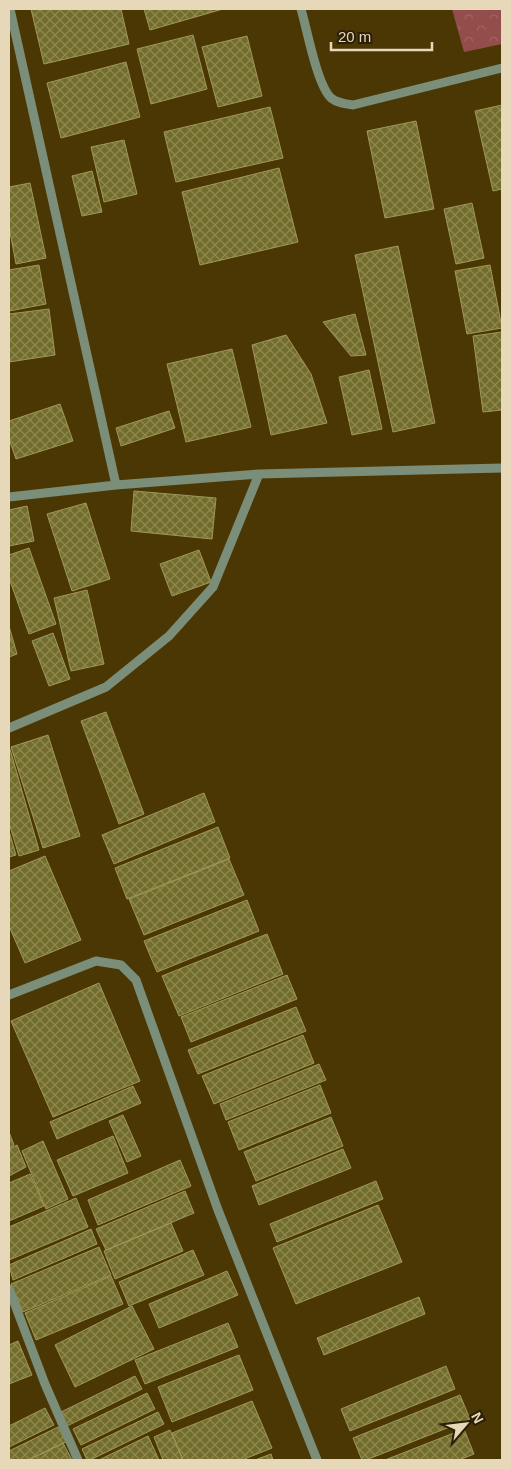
<svg xmlns="http://www.w3.org/2000/svg" width="511" height="1469" viewBox="0 0 511 1469" font-family="Arial,sans-serif">
  <style>
    .forest { fill: url(#forest-crowns) }
    .building { fill: url(#building-cross-hatch); stroke: #9f9858 }
    .lines { fill: none; stroke-linecap: round; stroke-linejoin: round }
    .minor { stroke: #7a8e79; stroke-width: 9 }
  </style>
  <defs>
    <pattern id="forest-crowns" width="20" height="18" patternUnits="userSpaceOnUse" patternTransform="scale(1.25)"><rect width="20" height="18" fill="#934d4a"/><path d="M2 6a3 3 0 1 1 6 0M12 15a3 3 0 1 1 6 0" fill="none" stroke="#a26662"/></pattern>
    <pattern id="building-cross-hatch" width="8" height="8" patternUnits="userSpaceOnUse" patternTransform="scale(1.25)"><rect width="8" height="8" fill="#736d2c"/><path d="M0 0l8 8M0 8l8-8" fill="none" stroke="#8e8852"/></pattern>
  </defs>
  <rect width="100%" height="100%" fill="#4b3704"/>
  <path class="forest" d="M 452,9 L 502,9 L 502,44 L 464,52 Z"/>
  <path class="building" d="M 31,9 L 121,9 L 129,44 L 44,64 Z
    M 144,9 L 223,9 L 150,30 Z
    M 193,35 L 207,89 L 151,104 L 137,49 Z
    M 247,36 L 262,96 L 218,107 L 202,47 Z
    M 126,62 L 140,117 L 61,138 L 47,83 Z
    M 502,105 L 502,189 L 493,191 L 475,111 Z
    M 270,107 L 283,158 L 176,182 L 164,132 Z
    M 416,121 L 434,209 L 385,218 L 367,131 Z
    M 124,140 L 137,194 L 104,202 L 91,147 Z
    M 279,168 L 298,242 L 200,265 L 182,192 Z
    M 92,171 L 102,212 L 82,216 L 72,176 Z
    M 30,183 L 46,258 L 16,264 L 9,227 L 9,187 Z
    M 472,203 L 484,258 L 456,264 L 444,209 Z
    M 398,246 L 435,423 L 393,432 L 355,255 Z
    M 39,265 L 46,304 L 9,311 L 9,270 Z
    M 490,265 L 502,328 L 467,334 L 455,271 Z
    M 49,309 L 55,355 L 9,362 L 9,314 Z
    M 355,314 L 366,355 L 351,356 L 323,322 Z
    M 502,332 L 502,410 L 483,412 L 473,336 Z
    M 286,335 L 311,374 L 327,423 L 271,435 L 252,345 Z
    M 232,349 L 251,427 L 186,442 L 167,364 Z
    M 369,370 L 382,429 L 352,435 L 339,377 Z
    M 60,404 L 73,441 L 16,459 L 9,439 L 9,421 Z
    M 169,411 L 175,428 L 121,446 L 116,428 Z
    M 134,491 L 216,498 L 212,539 L 131,531 Z
    M 86,503 L 110,579 L 72,591 L 47,514 Z
    M 27,506 L 34,541 L 9,546 L 9,510 Z
    M 29,548 L 56,624 L 29,634 L 9,578 L 9,555 Z
    M 199,550 L 211,582 L 172,596 L 160,564 Z
    M 87,590 L 104,664 L 71,671 L 54,598 Z
    M 9,626 L 17,654 L 9,657 Z
    M 53,633 L 70,679 L 49,686 L 32,641 Z
    M 106,712 L 144,814 L 119,824 L 81,721 Z
    M 48,735 L 80,836 L 43,848 L 11,747 Z
    M 9,749 L 10,749 L 39,850 L 19,856 L 9,823 Z
    M 204,793 L 215,822 L 114,864 L 102,835 Z
    M 218,827 L 230,858 L 127,899 L 115,868 Z
    M 9,831 L 16,855 L 9,857 Z
    M 45,856 L 81,940 L 25,963 L 9,926 L 9,871 Z
    M 229,859 L 244,895 L 144,935 L 129,899 Z
    M 247,900 L 259,931 L 157,972 L 144,941 Z
    M 267,934 L 283,974 L 179,1016 L 162,976 Z
    M 287,975 L 297,999 L 191,1042 L 181,1017 Z
    M 99,983 L 140,1081 L 53,1117 L 11,1021 Z
    M 296,1007 L 306,1031 L 198,1074 L 188,1050 Z
    M 303,1035 L 314,1063 L 214,1104 L 202,1076 Z
    M 319,1064 L 326,1080 L 226,1120 L 220,1104 Z
    M 320,1085 L 331,1113 L 239,1150 L 228,1122 Z
    M 133,1086 L 141,1103 L 57,1139 L 50,1122 Z
    M 123,1115 L 141,1156 L 127,1162 L 109,1121 Z
    M 331,1117 L 343,1146 L 256,1181 L 244,1152 Z
    M 9,1132 L 14,1145 L 9,1148 Z
    M 113,1136 L 128,1173 L 73,1196 L 57,1160 Z
    M 43,1141 L 68,1199 L 46,1209 L 22,1151 Z
    M 17,1145 L 26,1167 L 9,1176 L 9,1149 Z
    M 343,1149 L 351,1168 L 259,1205 L 252,1186 Z
    M 180,1160 L 191,1186 L 98,1225 L 88,1200 Z
    M 30,1174 L 44,1206 L 9,1221 L 9,1183 Z
    M 376,1181 L 383,1199 L 277,1242 L 270,1224 Z
    M 185,1191 L 194,1213 L 106,1250 L 96,1229 Z
    M 76,1198 L 88,1227 L 9,1260 L 9,1227 Z
    M 378,1205 L 402,1262 L 296,1304 L 273,1248 Z
    M 171,1223 L 183,1251 L 115,1279 L 104,1251 Z
    M 91,1229 L 97,1244 L 13,1280 L 9,1265 Z
    M 99,1247 L 111,1275 L 23,1312 L 11,1284 Z
    M 193,1250 L 204,1275 L 129,1306 L 119,1282 Z
    M 227,1271 L 238,1295 L 159,1328 L 149,1304 Z
    M 111,1276 L 123,1304 L 36,1340 L 25,1313 Z
    M 419,1297 L 425,1314 L 324,1355 L 317,1338 Z
    M 132,1306 L 154,1349 L 75,1387 L 55,1345 Z
    M 228,1323 L 238,1347 L 145,1384 L 135,1360 Z
    M 18,1341 L 32,1375 L 9,1384 L 9,1345 Z
    M 239,1355 L 253,1390 L 172,1422 L 158,1387 Z
    M 446,1366 L 455,1389 L 350,1431 L 341,1409 Z
    M 135,1376 L 142,1389 L 67,1426 L 61,1412 Z
    M 147,1393 L 155,1409 L 81,1445 L 73,1429 Z
    M 460,1395 L 470,1419 L 366,1460 L 362,1460 L 353,1438 Z
    M 252,1401 L 272,1448 L 242,1460 L 183,1460 L 172,1433 Z
    M 45,1408 L 54,1425 L 9,1447 L 9,1426 Z
    M 158,1412 L 164,1424 L 90,1460 L 87,1460 L 82,1449 Z
    M 58,1427 L 66,1442 L 28,1460 L 9,1460 L 9,1451 Z
    M 464,1429 L 474,1454 L 459,1460 L 385,1460 Z
    M 170,1430 L 183,1460 L 163,1460 L 154,1437 Z
    M 148,1436 L 159,1460 L 99,1460 Z
    M 63,1443 L 72,1460 L 28,1460 Z
    M 271,1454 L 273,1460 L 255,1460 Z"/>
  <g class="lines">
    <path class="minor" d="M 10,9 L 116,485
      M 301,9 C 307,29 317,85 331,98 C 337,103 345,104 353,105 L 502,68
      M 9,497 L 116,485 L 259,474 L 502,468
      M 9,728 L 106,687 L 169,636 L 213,587 L 259,474
      M 9,995 L 96,961 L 121,965 L 136,980 L 218,1210 L 317,1460
      M 9,1289 L 45,1384 L 78,1460"/>
  </g>
  <rect width="511" height="1469" fill="none" stroke="#e7d8ba" stroke-width="20"/>
  <g transform="translate(466 1424) rotate(62)" stroke="#2b1f06" stroke-width="4" paint-order="stroke">
  <path d="M0-4L9 19L0 12L-9 19Z" fill="#e7d8ba"/>
  <text y="-8" font-size="14" font-weight="bold" text-anchor="middle" fill="#e7d8ba">N</text>
  </g>
  <path d="M331 42v8h101v-8" fill="none" stroke="#e7d8ba" stroke-width="2.5"/>
  <text x="338" y="42" font-size="15" fill="#e7d8ba" stroke="#2b1f06" stroke-width="4" paint-order="stroke">20 m</text>
</svg>
